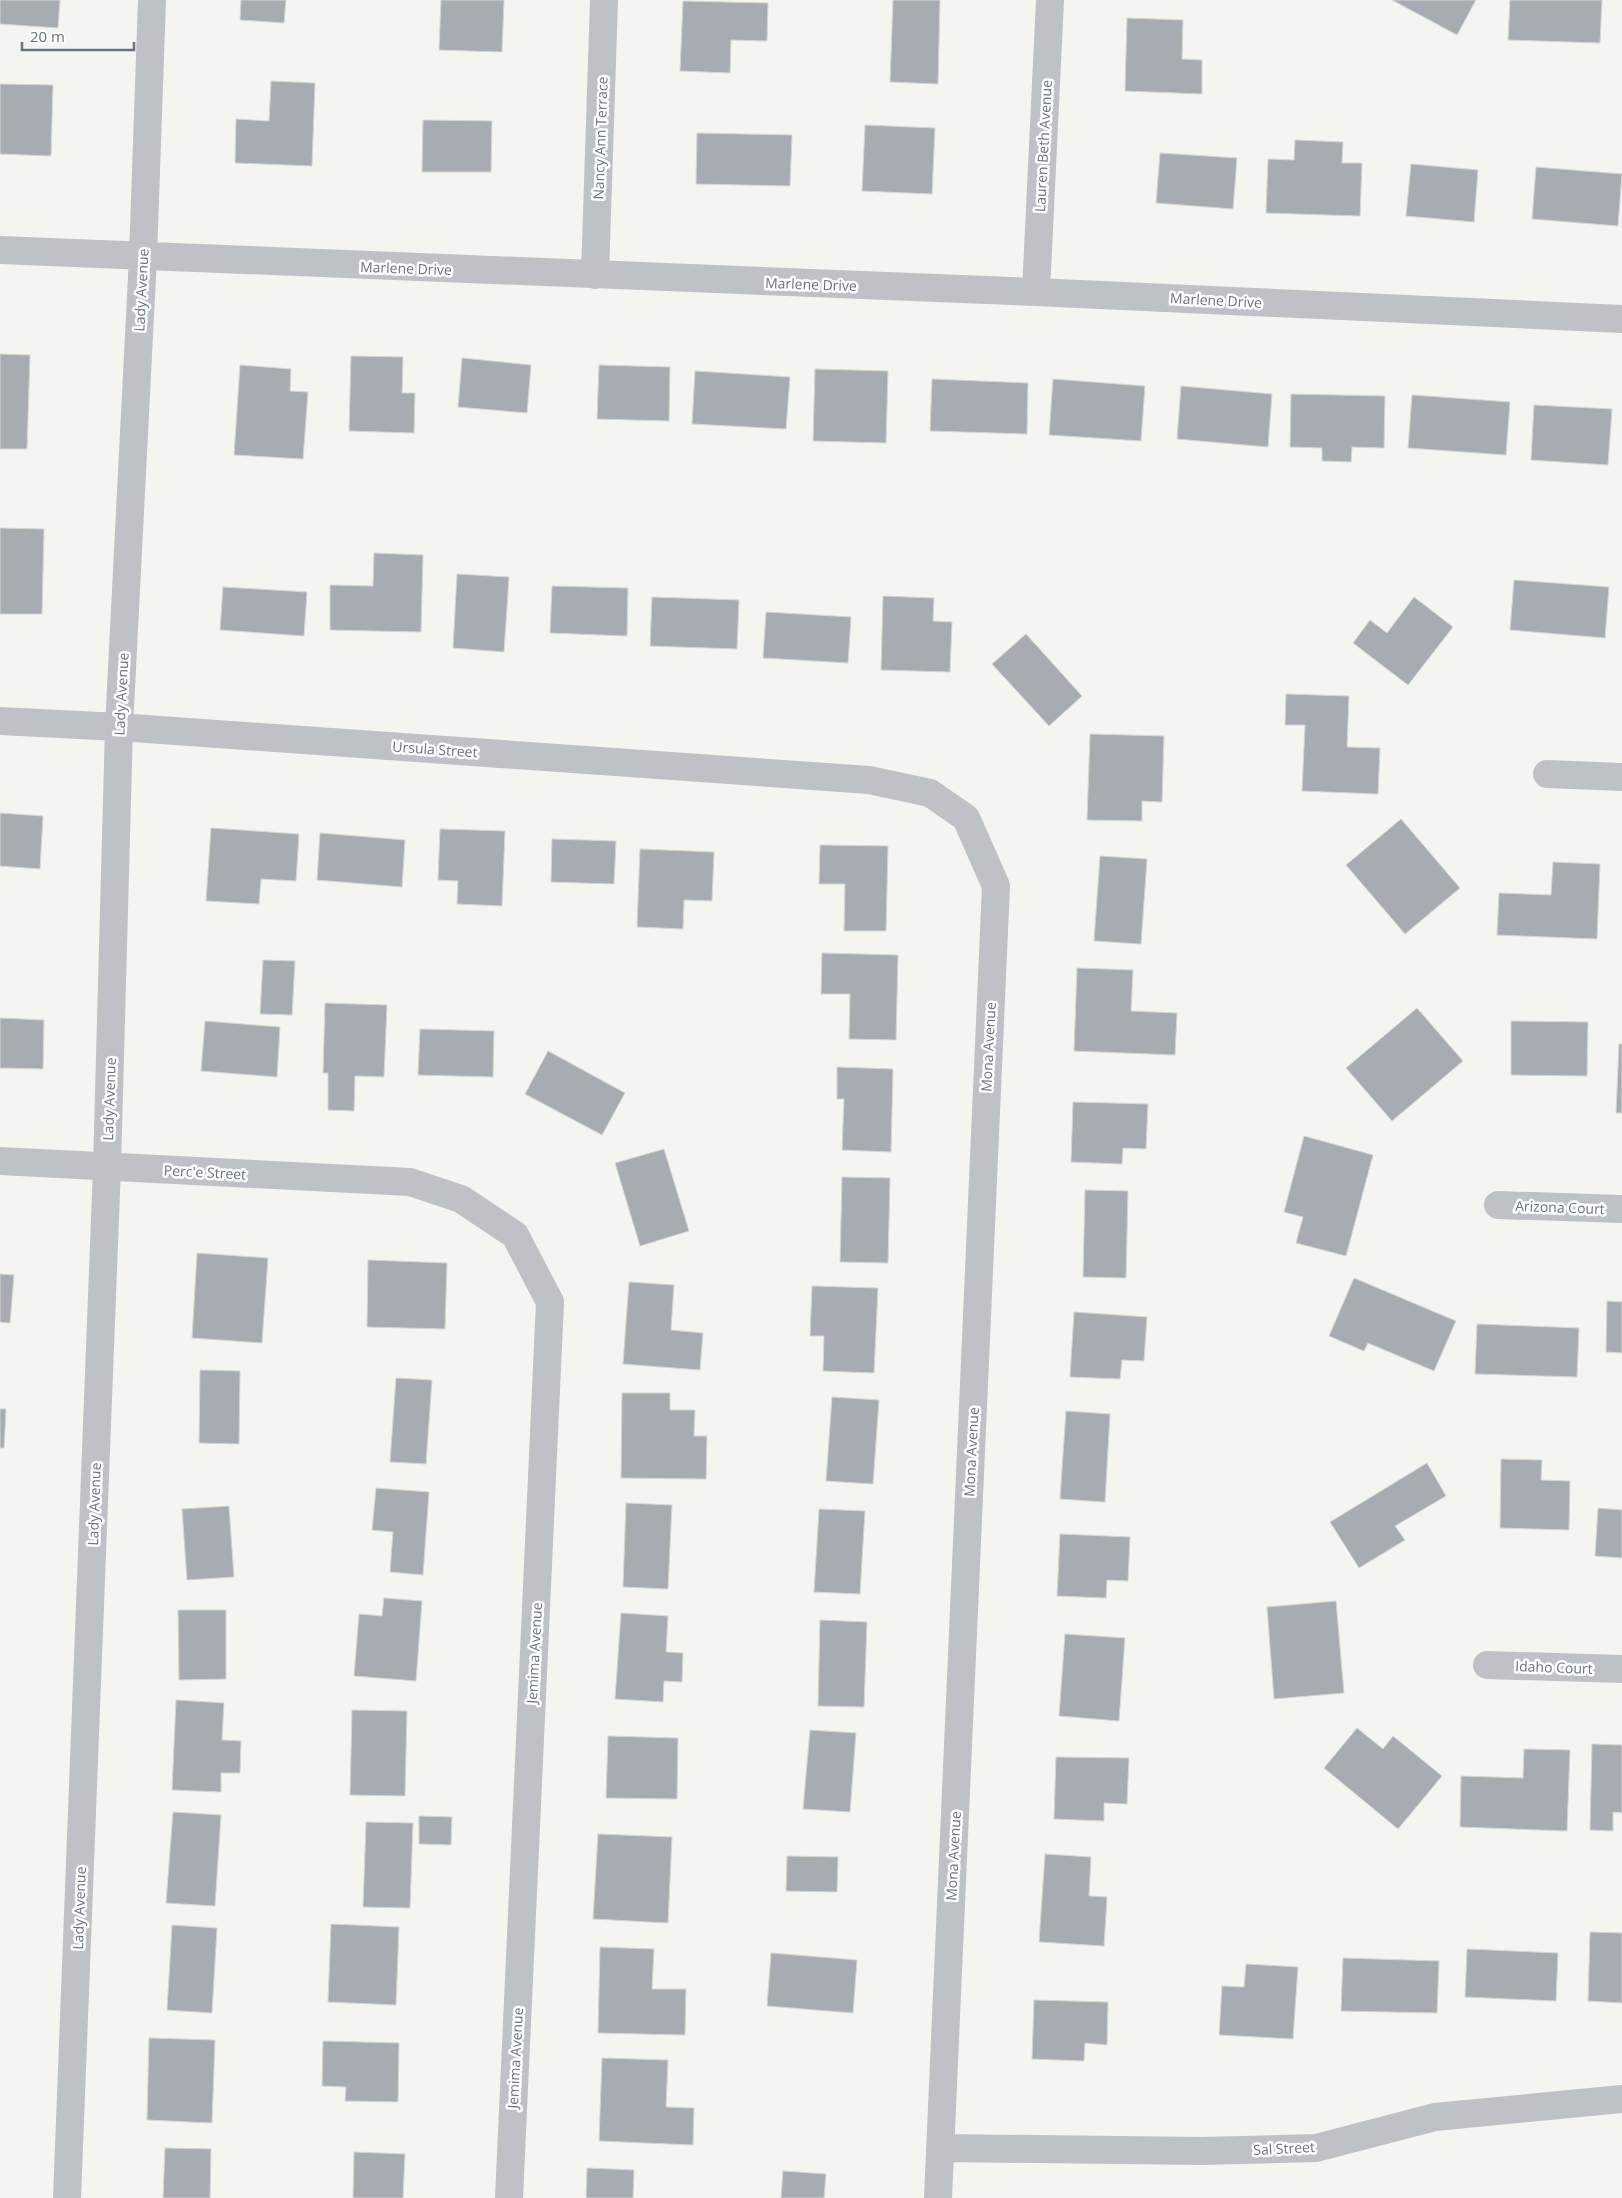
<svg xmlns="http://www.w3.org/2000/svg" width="1622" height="2198" viewBox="0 0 1622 2198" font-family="'Open Sans',sans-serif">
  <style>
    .building { fill: #a6acb1; stroke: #d5d6d4 }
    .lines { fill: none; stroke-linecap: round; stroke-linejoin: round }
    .minor { stroke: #bec1c5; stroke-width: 28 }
    .labels { text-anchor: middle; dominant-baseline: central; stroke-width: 5; stroke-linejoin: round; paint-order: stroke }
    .street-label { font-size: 14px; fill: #67737f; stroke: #fff }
  </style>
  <rect width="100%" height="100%" fill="#f4f4f1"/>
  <path class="building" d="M 0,0 L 60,0 L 58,28 L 0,24 Z
    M 241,0 L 286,0 L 284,23 L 240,20 Z
    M 441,0 L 504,0 L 502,52 L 439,50 Z
    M 893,0 L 940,0 L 938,84 L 890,82 Z
    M 1392,0 L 1476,0 L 1457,35 Z
    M 1510,0 L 1602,0 L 1600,43 L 1508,40 Z
    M 683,1 L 768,3 L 767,41 L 731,40 L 730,73 L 680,71 Z
    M 1127,18 L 1183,20 L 1182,59 L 1202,60 L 1202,94 L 1125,91 Z
    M 271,81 L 315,83 L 312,166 L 235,163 L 236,119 L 269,121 Z
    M 0,84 L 53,85 L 51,156 L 0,154 Z
    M 423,120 L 492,121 L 491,172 L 422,172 Z
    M 865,125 L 935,128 L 932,194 L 862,191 Z
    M 697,133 L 792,135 L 790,186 L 696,184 Z
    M 1295,140 L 1343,142 L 1342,163 L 1362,163 L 1360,216 L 1266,213 L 1268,159 L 1294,160 Z
    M 1160,153 L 1237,158 L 1233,209 L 1156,203 Z
    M 1411,164 L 1478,170 L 1474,222 L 1406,216 Z
    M 1536,167 L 1622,174 L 1618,226 L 1532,219 Z
    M 0,354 L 30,355 L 27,449 L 0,449 Z
    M 351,356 L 403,357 L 402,393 L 415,393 L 414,433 L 349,431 Z
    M 462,358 L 531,365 L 527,413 L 458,407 Z
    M 240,365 L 291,369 L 290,391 L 308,392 L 303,459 L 234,455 Z
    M 599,365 L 670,367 L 669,421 L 597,419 Z
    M 815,369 L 888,371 L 886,443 L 813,441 Z
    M 695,371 L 790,377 L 786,429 L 692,424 Z
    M 932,379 L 1028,383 L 1027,434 L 930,431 Z
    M 1053,379 L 1145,386 L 1141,441 L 1049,435 Z
    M 1181,386 L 1272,394 L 1268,447 L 1177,439 Z
    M 1291,394 L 1385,396 L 1384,448 L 1352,447 L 1351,462 L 1322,461 L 1322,448 L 1290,447 Z
    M 1412,395 L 1510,402 L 1506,455 L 1408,448 Z
    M 1534,405 L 1612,409 L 1608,465 L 1531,460 Z
    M 0,528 L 44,529 L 42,614 L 0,614 Z
    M 374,553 L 423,555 L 421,632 L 330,630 L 330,585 L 373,586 Z
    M 457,574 L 509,577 L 504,652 L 453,648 Z
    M 1514,580 L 1609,587 L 1605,638 L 1510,630 Z
    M 552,586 L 628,588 L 627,636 L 550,633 Z
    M 223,587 L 307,592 L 304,636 L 220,630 Z
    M 883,596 L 934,598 L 933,621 L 952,622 L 950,672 L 881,670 Z
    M 652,597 L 739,600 L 737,649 L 650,646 Z
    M 1414,597 L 1453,627 L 1408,685 L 1353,643 L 1370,620 L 1387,633 Z
    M 766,612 L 851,617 L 848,663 L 763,658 Z
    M 1026,634 L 1082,696 L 1049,726 L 992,664 Z
    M 1286,694 L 1349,696 L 1347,747 L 1380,748 L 1378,794 L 1302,791 L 1305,725 L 1285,725 Z
    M 1090,734 L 1164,736 L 1162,802 L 1142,801 L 1142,821 L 1087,820 Z
    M 0,813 L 43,816 L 40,869 L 0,866 Z
    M 1401,819 L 1460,888 L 1405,934 L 1346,865 Z
    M 211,828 L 299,834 L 296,881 L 261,879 L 259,904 L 206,901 Z
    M 440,829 L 505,831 L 502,906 L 457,904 L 458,881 L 438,880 Z
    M 320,833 L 405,840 L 402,887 L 317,880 Z
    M 552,839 L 616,841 L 614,884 L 551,882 Z
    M 820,845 L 888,846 L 886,931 L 844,931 L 845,884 L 819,884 Z
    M 640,849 L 714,852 L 712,901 L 684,900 L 683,929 L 637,927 Z
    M 1100,856 L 1147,859 L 1141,944 L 1094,941 Z
    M 1553,862 L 1600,864 L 1597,939 L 1497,935 L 1499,893 L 1551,895 Z
    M 822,953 L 898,955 L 896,1040 L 849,1039 L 850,994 L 821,994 Z
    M 263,960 L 295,961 L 292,1015 L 260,1014 Z
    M 1077,968 L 1133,970 L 1131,1011 L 1177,1013 L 1175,1055 L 1074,1051 Z
    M 325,1003 L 387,1005 L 384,1077 L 355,1076 L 354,1111 L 328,1110 L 328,1073 L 323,1073 Z
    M 1417,1008 L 1463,1061 L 1392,1121 L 1346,1068 Z
    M 0,1018 L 44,1020 L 43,1069 L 0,1068 Z
    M 205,1021 L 280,1027 L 277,1077 L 201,1071 Z
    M 1511,1021 L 1588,1022 L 1587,1076 L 1511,1075 Z
    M 420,1029 L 494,1031 L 493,1077 L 418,1075 Z
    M 1619,1044 L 1622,1044 L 1622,1113 L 1616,1113 Z
    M 548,1051 L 625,1093 L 602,1135 L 525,1094 Z
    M 837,1067 L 893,1069 L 891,1152 L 842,1150 L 844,1099 L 837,1099 Z
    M 1073,1102 L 1148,1104 L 1146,1149 L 1123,1148 L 1122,1164 L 1071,1162 Z
    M 1304,1136 L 1373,1155 L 1346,1256 L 1296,1243 L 1303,1217 L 1284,1212 Z
    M 664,1149 L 689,1231 L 640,1246 L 615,1163 Z
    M 842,1177 L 890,1178 L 888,1263 L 840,1262 Z
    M 1085,1190 L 1128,1191 L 1126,1278 L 1083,1277 Z
    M 197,1253 L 268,1258 L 262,1343 L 192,1338 Z
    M 368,1260 L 447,1263 L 445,1329 L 367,1327 Z
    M 0,1274 L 14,1275 L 10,1323 L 0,1322 Z
    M 1354,1278 L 1456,1321 L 1434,1371 L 1368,1343 L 1364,1351 L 1329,1336 Z
    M 629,1282 L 674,1285 L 671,1330 L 703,1333 L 700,1370 L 623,1364 Z
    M 812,1286 L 878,1288 L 874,1373 L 823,1371 L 824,1336 L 810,1336 Z
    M 1607,1301 L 1622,1302 L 1622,1353 L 1606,1352 Z
    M 1074,1312 L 1147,1317 L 1144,1361 L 1122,1360 L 1120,1379 L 1070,1377 Z
    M 1477,1324 L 1579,1328 L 1577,1377 L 1475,1374 Z
    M 200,1370 L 240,1371 L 239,1444 L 199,1443 Z
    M 396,1378 L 432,1380 L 426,1464 L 390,1462 Z
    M 622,1393 L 670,1393 L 670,1410 L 695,1410 L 694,1436 L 707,1436 L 706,1479 L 621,1478 Z
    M 832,1397 L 879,1400 L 873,1484 L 826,1481 Z
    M 0,1409 L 6,1409 L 4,1448 L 0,1448 Z
    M 1066,1411 L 1110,1414 L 1105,1502 L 1060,1499 Z
    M 1501,1459 L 1542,1460 L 1541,1480 L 1570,1481 L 1569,1530 L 1500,1528 Z
    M 1427,1463 L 1446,1496 L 1395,1526 L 1405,1540 L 1359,1568 L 1330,1522 Z
    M 376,1488 L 429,1492 L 423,1575 L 390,1572 L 393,1532 L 372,1530 Z
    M 626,1503 L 672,1505 L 668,1589 L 623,1587 Z
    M 229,1506 L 234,1577 L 187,1580 L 182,1509 Z
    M 1598,1508 L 1622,1510 L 1622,1558 L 1595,1556 Z
    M 819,1509 L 865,1511 L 860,1594 L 814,1592 Z
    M 1060,1534 L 1130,1537 L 1128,1581 L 1107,1580 L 1106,1598 L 1057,1596 Z
    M 384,1598 L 422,1601 L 416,1681 L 354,1676 L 359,1614 L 382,1616 Z
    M 1336,1601 L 1344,1693 L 1274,1699 L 1267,1607 Z
    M 178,1610 L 226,1610 L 226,1679 L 179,1680 Z
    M 621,1613 L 668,1616 L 666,1652 L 683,1653 L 682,1682 L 664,1681 L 663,1702 L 615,1699 Z
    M 820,1620 L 867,1622 L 864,1707 L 818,1706 Z
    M 1065,1634 L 1125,1638 L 1119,1721 L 1059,1716 Z
    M 176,1700 L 224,1703 L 222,1740 L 241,1741 L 240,1773 L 221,1773 L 221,1792 L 172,1790 Z
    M 352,1710 L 407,1711 L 405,1796 L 350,1795 Z
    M 1357,1728 L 1383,1749 L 1393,1736 L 1442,1776 L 1398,1829 L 1324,1768 Z
    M 810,1730 L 856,1733 L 850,1812 L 803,1809 Z
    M 608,1736 L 678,1738 L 677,1799 L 606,1798 Z
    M 1592,1744 L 1622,1745 L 1622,1813 L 1613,1812 L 1613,1831 L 1590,1830 Z
    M 1524,1749 L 1570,1750 L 1567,1831 L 1460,1827 L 1461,1776 L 1523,1778 Z
    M 1056,1757 L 1129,1758 L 1127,1804 L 1104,1803 L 1104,1821 L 1054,1819 Z
    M 173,1812 L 221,1815 L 215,1906 L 166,1903 Z
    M 419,1816 L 452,1817 L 451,1845 L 419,1844 Z
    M 366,1822 L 413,1823 L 410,1908 L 363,1907 Z
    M 598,1834 L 672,1837 L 668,1923 L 593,1919 Z
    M 1045,1854 L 1091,1857 L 1089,1896 L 1107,1897 L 1104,1946 L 1039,1942 Z
    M 787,1856 L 838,1857 L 837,1892 L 786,1891 Z
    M 331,1924 L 399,1927 L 396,2005 L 328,2002 Z
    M 172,1925 L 217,1928 L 212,2013 L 167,2010 Z
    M 1590,1932 L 1622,1933 L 1622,2003 L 1588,2001 Z
    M 600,1947 L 654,1949 L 652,1989 L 686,1989 L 685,2035 L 598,2033 Z
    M 1467,1949 L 1558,1953 L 1556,2001 L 1465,1997 Z
    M 771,1953 L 857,1960 L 853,2013 L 767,2006 Z
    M 1343,1958 L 1439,1961 L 1437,2013 L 1341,2011 Z
    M 1246,1964 L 1298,1967 L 1293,2039 L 1219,2035 L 1222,1986 L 1244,1987 Z
    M 1034,2000 L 1108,2002 L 1107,2045 L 1085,2043 L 1084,2061 L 1032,2059 Z
    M 149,2038 L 215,2040 L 212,2123 L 147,2120 Z
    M 323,2041 L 399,2043 L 398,2102 L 345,2101 L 346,2087 L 322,2086 Z
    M 602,2058 L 668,2060 L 666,2107 L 694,2108 L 693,2145 L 599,2141 Z
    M 165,2148 L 211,2149 L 210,2198 L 163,2198 Z
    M 354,2152 L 405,2154 L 403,2198 L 353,2198 Z
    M 587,2168 L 634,2170 L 633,2198 L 586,2198 Z
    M 783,2171 L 826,2174 L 824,2198 L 781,2198 Z"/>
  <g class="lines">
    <path class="minor" d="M 0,250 L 1036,292 L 1622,319
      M 595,275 L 604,0
      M 1036,292 L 1050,0
      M 0,721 L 119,727 L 869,780 L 930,793 L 966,818 L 996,886 L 938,2198
      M 1547,774 L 1622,777
      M 0,1161 L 410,1182 L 461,1199 L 515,1235 L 550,1302 L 509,2198
      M 1498,1205 L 1622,1209
      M 1487,1665 L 1622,1669
      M 940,2148 L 1202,2151 L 1316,2148 L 1435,2117 L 1622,2099
      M 67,2198 L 107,1167 L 119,727 L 143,257 L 152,0"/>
  </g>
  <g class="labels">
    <g class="street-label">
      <text transform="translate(600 138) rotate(-88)">Nancy Ann Terrace</text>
      <text transform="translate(1043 146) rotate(-87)">Lauren Beth Avenue</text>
      <text transform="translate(406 268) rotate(2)">Marlene Drive</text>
      <text transform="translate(811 284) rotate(2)">Marlene Drive</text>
      <text transform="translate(141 290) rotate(-87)">Lady Avenue</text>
      <text transform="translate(1216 300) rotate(3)">Marlene Drive</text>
      <text transform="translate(121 694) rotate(-87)">Lady Avenue</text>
      <text transform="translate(435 749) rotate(4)">Ursula Street</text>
      <text transform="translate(988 1047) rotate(-87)">Mona Avenue</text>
      <text transform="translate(109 1099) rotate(-88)">Lady Avenue</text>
      <text transform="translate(205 1172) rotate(3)">Perc'e Street</text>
      <text transform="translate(1560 1207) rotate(2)">Arizona Court</text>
      <text transform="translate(971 1452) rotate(-87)">Mona Avenue</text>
      <text transform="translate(94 1504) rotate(-88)">Lady Avenue</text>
      <text transform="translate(534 1653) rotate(-87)">Jemima Avenue</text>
      <text transform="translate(1554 1667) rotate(2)">Idaho Court</text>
      <text transform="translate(953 1856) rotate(-87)">Mona Avenue</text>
      <text transform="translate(79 1908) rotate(-88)">Lady Avenue</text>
      <text transform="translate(515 2058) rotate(-87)">Jemima Avenue</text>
      <text transform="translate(1284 2148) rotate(-3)">Sal Street</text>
    </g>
  </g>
  <path d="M22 42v8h112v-8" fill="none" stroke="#67737f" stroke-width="2.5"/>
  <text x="30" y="42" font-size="15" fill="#67737f" stroke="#ffffff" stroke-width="4" paint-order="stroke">20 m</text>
</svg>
